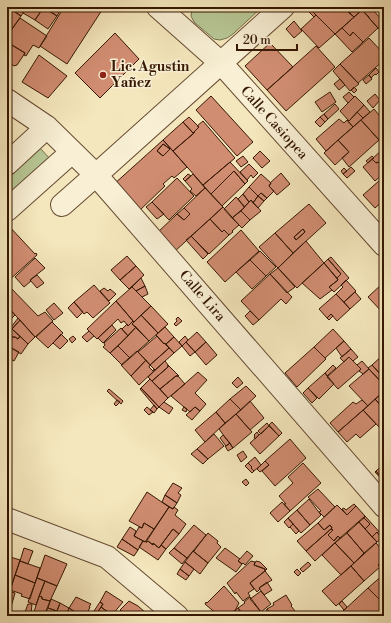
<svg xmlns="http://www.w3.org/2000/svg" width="391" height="623" viewBox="0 0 391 623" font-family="'Libre Bodoni',serif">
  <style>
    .green { fill: #b7c795; stroke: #766f4c }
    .building { fill: #d18d72; stroke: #361703; fill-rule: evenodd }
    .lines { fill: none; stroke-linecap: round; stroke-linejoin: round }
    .minor-casing { stroke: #664b32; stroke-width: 24 }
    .minor { stroke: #f8efd4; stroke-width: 22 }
    .poi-dot { fill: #8f2418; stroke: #f8efd4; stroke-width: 1.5 }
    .labels { text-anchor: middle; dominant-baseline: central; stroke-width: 3; stroke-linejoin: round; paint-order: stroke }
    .poi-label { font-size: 14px; font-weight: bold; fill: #361703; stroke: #f8efd4; text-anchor: start }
    .street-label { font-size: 14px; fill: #361703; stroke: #f8efd4 }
  </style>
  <rect width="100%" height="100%" fill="#f5e7bd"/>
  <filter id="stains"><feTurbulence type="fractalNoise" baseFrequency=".005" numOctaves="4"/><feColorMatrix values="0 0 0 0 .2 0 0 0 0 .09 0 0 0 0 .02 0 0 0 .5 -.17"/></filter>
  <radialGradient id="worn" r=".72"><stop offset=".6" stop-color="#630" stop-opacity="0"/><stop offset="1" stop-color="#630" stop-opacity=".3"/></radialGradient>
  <path class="green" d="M 193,7 L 262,7 L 233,34 L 227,38 L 220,40 L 214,39 L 194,22 L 191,16 L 192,10 Z
    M 40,148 L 51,160 L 7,202 L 7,176 Z"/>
  <path class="building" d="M 7,7 L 21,16 L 7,36 Z
    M 8,7 L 27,7 L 21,16 Z
    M 27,7 L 42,7 L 43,8 L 35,20 L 23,13 Z
    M 42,7 L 62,7 L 57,16 Z
    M 44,7 L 57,16 L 48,29 L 35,20 Z
    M 64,7 L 104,7 L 67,64 L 40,46 Z
    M 310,7 L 326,7 L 331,12 L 336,7 L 344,7 L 354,17 L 335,34 L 309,8 Z
    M 326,7 L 336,7 L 331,12 Z
    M 344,7 L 356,7 L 349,13 Z
    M 356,7 L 361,7 L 363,9 L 354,17 L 349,13 Z
    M 365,7 L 370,7 L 384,22 L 384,25 L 379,29 L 369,18 L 369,17 L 362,10 Z
    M 309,8 L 316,15 L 314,17 L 309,12 L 310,11 L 308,9 Z
    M 362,10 L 378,28 L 363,42 L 353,32 L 350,36 L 342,28 Z
    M 316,15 L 335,34 L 319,48 L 301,29 Z
    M 20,18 L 47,36 L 39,48 L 33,45 L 26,56 L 24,55 L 25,53 L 7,42 L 7,36 Z
    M 294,21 L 302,31 L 294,38 L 286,29 Z
    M 342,28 L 350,36 L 353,32 L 363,42 L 352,52 L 335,34 Z
    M 115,33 L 139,59 L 100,98 L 75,73 Z
    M 369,38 L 384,54 L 384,60 L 358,83 L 340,64 Z
    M 7,42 L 25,53 L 17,65 L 14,66 L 7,61 Z
    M 270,43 L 293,67 L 267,90 L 245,66 Z
    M 316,46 L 335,67 L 286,111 L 267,90 Z
    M 39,55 L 67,76 L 48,98 L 22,82 Z
    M 340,64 L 359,84 L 350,91 L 333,71 Z
    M 376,68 L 379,72 L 376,75 L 375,74 L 371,78 L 369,75 Z
    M 369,75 L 372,79 L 366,84 L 363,80 Z
    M 340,79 L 345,85 L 339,90 L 334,84 Z
    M 354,87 L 357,90 L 354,93 L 351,90 Z
    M 330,92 L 336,102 L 322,112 L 315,102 Z
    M 349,92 L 354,97 L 348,103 L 343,97 Z
    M 375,94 L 380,100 L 373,108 L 367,101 Z
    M 211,96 L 253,142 L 237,156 L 196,110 Z
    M 355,96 L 364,105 L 349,121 L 340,111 Z
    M 335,104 L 339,109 L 328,119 L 324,114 Z
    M 364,105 L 370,112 L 363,118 L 357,112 Z
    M 374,109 L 384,121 L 384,138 L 380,141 L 361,120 Z
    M 357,112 L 363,118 L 353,127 L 347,120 L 348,120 L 349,121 Z
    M 324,114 L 328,119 L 325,122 L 320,117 Z
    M 189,117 L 199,127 L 193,133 L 183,122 Z
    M 320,117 L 325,122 L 320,127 L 315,122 Z
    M 339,119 L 344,123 L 347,120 L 353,127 L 326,151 L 316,139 Z
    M 361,120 L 379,140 L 349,167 L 342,158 L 349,152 L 338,140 Z
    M 203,121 L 235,158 L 203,185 L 173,151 L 194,133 L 194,132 L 199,127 L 197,126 Z
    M 183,122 L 193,133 L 194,132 L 194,133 L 173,151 L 163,140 Z
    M 163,140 L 187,167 L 174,178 L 172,176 L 163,184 L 165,186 L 138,212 L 113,185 ZM 163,144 L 170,149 L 163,156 L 157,151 Z
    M 338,140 L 349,152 L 335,165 L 324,153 Z
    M 163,144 L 170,149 L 163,156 L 157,151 Z
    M 384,148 L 384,163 L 383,162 L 380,164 L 378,162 L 376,163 L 372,159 Z
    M 260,151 L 270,161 L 262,168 L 253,158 Z
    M 243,156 L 248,162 L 241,167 L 236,161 Z
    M 372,156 L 374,158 L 368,163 L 366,161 Z
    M 372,159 L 376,163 L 378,162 L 380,164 L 383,162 L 384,163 L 384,173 L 375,181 L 363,167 Z
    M 230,162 L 248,181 L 245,184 L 234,171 L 211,194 L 203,185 Z
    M 249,164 L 258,173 L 253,178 L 251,175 L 247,180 L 240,172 Z
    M 351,167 L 355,171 L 347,178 L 343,174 Z
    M 344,168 L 347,171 L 343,174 L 341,171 Z
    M 234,171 L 245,184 L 222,206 L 211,194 Z
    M 281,173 L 290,184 L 277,195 L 269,186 L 271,183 L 270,183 Z
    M 188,174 L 191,176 L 185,181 L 183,179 Z
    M 193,174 L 205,188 L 196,196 L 190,191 L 192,189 L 185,181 Z
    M 261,174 L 271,183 L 269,186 L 274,191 L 267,198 L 261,193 L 258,196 L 249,187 Z
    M 177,178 L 194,196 L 169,220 L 152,202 Z
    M 380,180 L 384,184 L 384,200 L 375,208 L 363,195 Z
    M 249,187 L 258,196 L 253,203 L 251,200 L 249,202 L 243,194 Z
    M 205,188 L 223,207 L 174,252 L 157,233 L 177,214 L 184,220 L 190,214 L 184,208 Z
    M 261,193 L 267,198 L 264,201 L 258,196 Z
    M 243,194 L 249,202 L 244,207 L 238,199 Z
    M 258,196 L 264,201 L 258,208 L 253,203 Z
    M 236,197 L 245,207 L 232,218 L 224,209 Z
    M 251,200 L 261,211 L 250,220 L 241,211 Z
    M 152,202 L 164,214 L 157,219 L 146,207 Z
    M 309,204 L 326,223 L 293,253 L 275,233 ZM 303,229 L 305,232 L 296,240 L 294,237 Z
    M 223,207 L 239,225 L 232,231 L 233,232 L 229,235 L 224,230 L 222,232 L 210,219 Z
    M 184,208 L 190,214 L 184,220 L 177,214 Z
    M 241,211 L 250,220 L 242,228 L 232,218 Z
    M 210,219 L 222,232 L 224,230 L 229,235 L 209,254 L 191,236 Z
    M 7,224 L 35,254 L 36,253 L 37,255 L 7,282 L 7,269 L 10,266 L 7,263 Z
    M 303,229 L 305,232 L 296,240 L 294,237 Z
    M 241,230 L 259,251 L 225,282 L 207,262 Z
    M 275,233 L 293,253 L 278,268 L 259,247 Z
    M 191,236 L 208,254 L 203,259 L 186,240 Z
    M 306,241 L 324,263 L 297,288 L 278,268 Z
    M 260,251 L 276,267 L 266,276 L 250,260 Z
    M 127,256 L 136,266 L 120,280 L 111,270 Z
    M 331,257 L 349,278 L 334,292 L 329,287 L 338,280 L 337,278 L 341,274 L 328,259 Z
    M 35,258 L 45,268 L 30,280 L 31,281 L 24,287 L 15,277 Z
    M 328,259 L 341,274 L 337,278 L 324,263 Z
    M 250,260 L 266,276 L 252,289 L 236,272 Z
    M 324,263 L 338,280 L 329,287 L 332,290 L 320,299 L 302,283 Z
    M 136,266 L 144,275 L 129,289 L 120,280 Z
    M 278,268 L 295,287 L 287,293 L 270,274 Z
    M 270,274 L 292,297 L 286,304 L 281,299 L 259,320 L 241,301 Z
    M 37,275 L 44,283 L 37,288 L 30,280 Z
    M 141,278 L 145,286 L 136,291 L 132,287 Z
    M 346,280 L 356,291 L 344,302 L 336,294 L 343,287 L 341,285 Z
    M 7,284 L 38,316 L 45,312 L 53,321 L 35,337 L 7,306 Z
    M 382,284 L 384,286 L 384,314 L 368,297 Z
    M 94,285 L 110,303 L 93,318 L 87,312 L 84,314 L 74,302 Z
    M 145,286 L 148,294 L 142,297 L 136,291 Z
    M 132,287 L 151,306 L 134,322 L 116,301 Z
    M 104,288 L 108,291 L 110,289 L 116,294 L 109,301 L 100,291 Z
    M 355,292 L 361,299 L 350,309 L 344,302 Z
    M 336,294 L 350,309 L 337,321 L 331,314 L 327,318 L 319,309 Z
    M 116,301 L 133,321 L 128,326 L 124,321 L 121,323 L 118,319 L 97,339 L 87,329 Z
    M 74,302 L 83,312 L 77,318 L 68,308 Z
    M 54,303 L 63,313 L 54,320 L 46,310 Z
    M 7,306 L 15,315 L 7,323 Z
    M 151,306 L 168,324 L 158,333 L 141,315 Z
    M 250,311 L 259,320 L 253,325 L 245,316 Z
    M 331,314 L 333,316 L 329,320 L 327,318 Z
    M 141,315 L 158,333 L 149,341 L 132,324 Z
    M 178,317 L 182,321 L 176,326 L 174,324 L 177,321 L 176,319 Z
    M 18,318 L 20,320 L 12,329 L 20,336 L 18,339 L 15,337 L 11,337 L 7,335 L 7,329 L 9,330 Z
    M 20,320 L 35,337 L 28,344 L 12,329 Z
    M 133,321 L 134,322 L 132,324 L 136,327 L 128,336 L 122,329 L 127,324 L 128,326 Z
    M 52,322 L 63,333 L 48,348 L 36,337 Z
    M 112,325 L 116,330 L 103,343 L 98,338 Z
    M 136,327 L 149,341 L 130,358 L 118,346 Z
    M 165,327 L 174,337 L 166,344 L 164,343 L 164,344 L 156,335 Z
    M 121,328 L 128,336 L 110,353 L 103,347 L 105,345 L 104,343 Z
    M 333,329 L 344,341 L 325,358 L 314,347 Z
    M 89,331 L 94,336 L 87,342 L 82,337 Z
    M 197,332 L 206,342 L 195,352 L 186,342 Z
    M 61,334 L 68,341 L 60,349 L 53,343 Z
    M 7,335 L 11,337 L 15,337 L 18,339 L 20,336 L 28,344 L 21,354 L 8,346 L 9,345 L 7,344 Z
    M 73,336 L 76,339 L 72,343 L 69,339 Z
    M 157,336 L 164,344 L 164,343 L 169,348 L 150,365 L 138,352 Z
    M 185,336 L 188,340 L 182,346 L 179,342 Z
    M 174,337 L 182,346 L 174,353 L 166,344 Z
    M 344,341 L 351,349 L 342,357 L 336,348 Z
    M 186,342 L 195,352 L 190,356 L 182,346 Z
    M 206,342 L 217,355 L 206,365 L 195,352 Z
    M 8,346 L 19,352 L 14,361 L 7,357 L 7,349 Z
    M 118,346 L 130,358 L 122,365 L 110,353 Z
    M 314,347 L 326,359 L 297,387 L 285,373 Z
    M 169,348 L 174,353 L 155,370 L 150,365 Z
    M 351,349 L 358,357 L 353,361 L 349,357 L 344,362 L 340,358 Z
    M 137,351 L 146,360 L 131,376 L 121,365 Z
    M 384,354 L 384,378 L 372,365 Z
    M 349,357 L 361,369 L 338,389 L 327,377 Z
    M 146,360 L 150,365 L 149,367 L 153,371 L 154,369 L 155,370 L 139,385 L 131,376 Z
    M 165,361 L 168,365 L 168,367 L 152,381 L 148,377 Z
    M 362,361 L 369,369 L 363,374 L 359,371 L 361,369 L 357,365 Z
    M 168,365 L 179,376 L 176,376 L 160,389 L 152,381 L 168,367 Z
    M 333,365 L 336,368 L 327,376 L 325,373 Z
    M 372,365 L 384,378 L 384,385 L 368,368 Z
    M 369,369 L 384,385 L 384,391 L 368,406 L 349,386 Z
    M 198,372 L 207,380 L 195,393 L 206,404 L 200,411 L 195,407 L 190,412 L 171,396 Z
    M 325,373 L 334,384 L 319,399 L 308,388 Z
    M 176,376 L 178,376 L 185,384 L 168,398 L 160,389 Z
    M 238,377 L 243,383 L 237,388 L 232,383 Z
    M 150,379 L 168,398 L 159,407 L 141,388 Z
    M 246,386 L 256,396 L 241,410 L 230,399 Z
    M 141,388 L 159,407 L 157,409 L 140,389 Z
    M 308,388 L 317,398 L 312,403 L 303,393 Z
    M 109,389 L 123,401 L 121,404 L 107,391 Z
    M 384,391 L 384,400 L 380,395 Z
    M 380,395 L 384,400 L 384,409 L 375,399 Z
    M 230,399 L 241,410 L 225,423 L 216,412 Z
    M 375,399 L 384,409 L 384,425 L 380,428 L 363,410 Z
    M 117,400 L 120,402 L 116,406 L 114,404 Z
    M 362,400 L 368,406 L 338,432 L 330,423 L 353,402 L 356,404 Z
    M 250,401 L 264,418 L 250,430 L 236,414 Z
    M 164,402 L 173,408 L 169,414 L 159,407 Z
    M 154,405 L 157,409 L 154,413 L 150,410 Z
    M 147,407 L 153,412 L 149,415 L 144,410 Z
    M 184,407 L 187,409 L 186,412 L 182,410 Z
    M 195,407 L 200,411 L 192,420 L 186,415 Z
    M 363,410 L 376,424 L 360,438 L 356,434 L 347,442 L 338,432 Z
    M 216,412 L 225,423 L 205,442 L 195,430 Z
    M 236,414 L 252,432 L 233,448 L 219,429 Z
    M 272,422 L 282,433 L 279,436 L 269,425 Z
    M 267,423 L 269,426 L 261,434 L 258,431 Z
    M 269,426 L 279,436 L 260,454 L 250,443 Z
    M 257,432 L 259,435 L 255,439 L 254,437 L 255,436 L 254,435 Z
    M 214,434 L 224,446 L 208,459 L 197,449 Z
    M 223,435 L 230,443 L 226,446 L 220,438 Z
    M 290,439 L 306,458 L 275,486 L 262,471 L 269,465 L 265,461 Z
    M 230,443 L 233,448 L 228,451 L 225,446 L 226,446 Z
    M 197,449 L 208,459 L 203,464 L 191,454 Z
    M 243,451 L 247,457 L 241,462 L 237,455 Z
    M 255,457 L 261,465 L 254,471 L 251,468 L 252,467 L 248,463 Z
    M 265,461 L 269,465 L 260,472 L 257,469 Z
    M 248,463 L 252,467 L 251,468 L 254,471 L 252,473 L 245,466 Z
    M 303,463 L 321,483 L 290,511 L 284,504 L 286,504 L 279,496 L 293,483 L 288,477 Z
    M 384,464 L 384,475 L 381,477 L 376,471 Z
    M 376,471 L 381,477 L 384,475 L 384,482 L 375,472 Z
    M 246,479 L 249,483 L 246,486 L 242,482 Z
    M 173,483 L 182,488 L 178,493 L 181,495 L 177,503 L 165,495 Z
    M 318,489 L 335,507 L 324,517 L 319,512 L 321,511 L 308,497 Z
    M 147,492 L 169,507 L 154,529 L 144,523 L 142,528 L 129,521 Z
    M 165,495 L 177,503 L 173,509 L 162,502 Z
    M 309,499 L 321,515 L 310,525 L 297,510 Z
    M 282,502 L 290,511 L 278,522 L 270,513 Z
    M 354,504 L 356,506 L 347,515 L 342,509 L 344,508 L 346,510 Z
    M 337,505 L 347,515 L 356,506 L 365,516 L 340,538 L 338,536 L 334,541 L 328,535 L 333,530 L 331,529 L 332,528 L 330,525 L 324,530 L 318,523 Z
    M 169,507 L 173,509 L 174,507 L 178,510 L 175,515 L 186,524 L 179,534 L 173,529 L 159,548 L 153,543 L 153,545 L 148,541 L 147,542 L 146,542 Z
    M 297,510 L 310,525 L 301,533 L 288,518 Z
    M 365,516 L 383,536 L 382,538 L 377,532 L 372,537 L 365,529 L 370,524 L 364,518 Z
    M 288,518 L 293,524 L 289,528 L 284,522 Z
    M 364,518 L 370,524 L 365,529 L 359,522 Z
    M 359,522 L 377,542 L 364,553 L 347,533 Z
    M 144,523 L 154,529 L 145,542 L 134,536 L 139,527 L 142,528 Z
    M 318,523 L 324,530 L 330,525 L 332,528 L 306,551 L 297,541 Z
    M 293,524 L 299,531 L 296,534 L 290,527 Z
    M 194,525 L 206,535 L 194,551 L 194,550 L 187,558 L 174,548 Z
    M 130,527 L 136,531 L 134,536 L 143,541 L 138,550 L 122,539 Z
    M 173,529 L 179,534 L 166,549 L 161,545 Z
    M 331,529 L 333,530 L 328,535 L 334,541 L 338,536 L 340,538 L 315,561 L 306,551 Z
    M 377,532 L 382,538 L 377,542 L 372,537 Z
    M 208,533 L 218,541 L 217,543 L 221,547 L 208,563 L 193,551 Z
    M 347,533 L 364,553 L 354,563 L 335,543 Z
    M 122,539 L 138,550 L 134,556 L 117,547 Z
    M 143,541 L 147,542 L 148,541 L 153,545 L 153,543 L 159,548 L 161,545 L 166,549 L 158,560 L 139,547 Z
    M 335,543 L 354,563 L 341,575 L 322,555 Z
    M 376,543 L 384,552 L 384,559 L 378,565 L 380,567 L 364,581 L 351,566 Z
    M 24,548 L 33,551 L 28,564 L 20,561 Z
    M 174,548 L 187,558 L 182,564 L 169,553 Z
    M 225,548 L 240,559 L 238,561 L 242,564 L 236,572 L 216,558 Z
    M 193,551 L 208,563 L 200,574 L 185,562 Z
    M 247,551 L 253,556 L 245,565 L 243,563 L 242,564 L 238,561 Z
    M 45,555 L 67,564 L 57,586 L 37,578 Z
    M 7,556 L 20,560 L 11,588 L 7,587 Z
    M 20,561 L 40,568 L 35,583 L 15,575 Z
    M 251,561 L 255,562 L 254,565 L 265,569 L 265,571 L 250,583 L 254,589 L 248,593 L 250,596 L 243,601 L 236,592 L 235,594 L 227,583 Z
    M 256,561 L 260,562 L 267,569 L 265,571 L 265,569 L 254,565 Z
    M 185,562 L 194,569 L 189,576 L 180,569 Z
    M 308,562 L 311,565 L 303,572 L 300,569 Z
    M 351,566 L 364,581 L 336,606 L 322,591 Z
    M 180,569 L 189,576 L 186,580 L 177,574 Z
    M 297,569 L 301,573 L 298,576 L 294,572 Z
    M 265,571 L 272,580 L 259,588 L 260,589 L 257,592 L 250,583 Z
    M 384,574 L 384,604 L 368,588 Z
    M 15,575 L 35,583 L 30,599 L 21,596 L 22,594 L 10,590 Z
    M 37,578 L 45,581 L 36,605 L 28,602 Z
    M 45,581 L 57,586 L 50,601 L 42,599 L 42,597 L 39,596 Z
    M 267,582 L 272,590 L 264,595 L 259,588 Z
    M 224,586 L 239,603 L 235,611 L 231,613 L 231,614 L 229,616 L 219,616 L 205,604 L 206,602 L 207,603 Z
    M 368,588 L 384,604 L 384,610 L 378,616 L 346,616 L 342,612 Z
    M 9,591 L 15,593 L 11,607 L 7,606 L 7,599 Z
    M 106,591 L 123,602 L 112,615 L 101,607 L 103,604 L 100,602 Z
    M 261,591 L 271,604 L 261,612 L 250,599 Z
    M 286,595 L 292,605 L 291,606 L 299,616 L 274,616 L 267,609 L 274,605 L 273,603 Z
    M 39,596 L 42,597 L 42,599 L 50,601 L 44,616 L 40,615 L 39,616 L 37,616 L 33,615 Z
    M 76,597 L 91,604 L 89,607 L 90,607 L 86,616 L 81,616 L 69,608 Z
    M 250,597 L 261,612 L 255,616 L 244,616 L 238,608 L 245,603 L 244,602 Z
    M 51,599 L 60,603 L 57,611 L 48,608 Z
    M 129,601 L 138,606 L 146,613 L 143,616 L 128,616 L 120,610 Z
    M 342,601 L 347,607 L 344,610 L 339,604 Z
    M 100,602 L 103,604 L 97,613 L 94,611 Z
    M 60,603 L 69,608 L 66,616 L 44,616 L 48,608 L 57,611 Z
    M 28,604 L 32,604 L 31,614 L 25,612 Z
    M 101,607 L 112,615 L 113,616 L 98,616 L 96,615 Z
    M 69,608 L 81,616 L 66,616 Z
    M 238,608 L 244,616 L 233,616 L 231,614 L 231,613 Z
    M 267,609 L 274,616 L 258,616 L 262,613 L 263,614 L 267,612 L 266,611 Z
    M 94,611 L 97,613 L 96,615 L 98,616 L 91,616 Z"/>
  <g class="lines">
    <g class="minor-casing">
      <path id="minor" d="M 158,7 L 221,63 L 384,245
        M 7,100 L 47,127 L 96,175 L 384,506
        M 7,164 L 47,127
        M 62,205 L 96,175 L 283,7
        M 7,210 L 72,152
        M 7,519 L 107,557 L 177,616"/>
    </g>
    <use href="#minor" class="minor"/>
  </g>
  <circle class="poi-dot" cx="103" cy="75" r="4"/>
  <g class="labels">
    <g class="poi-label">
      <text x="111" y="67">Lic. Agustin<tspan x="111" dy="16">Yañez</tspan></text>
    </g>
    <g class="street-label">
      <text transform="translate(274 123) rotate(48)">Calle Casiopea</text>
      <text transform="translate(202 296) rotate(49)">Calle Lira</text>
    </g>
  </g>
  <rect width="391" height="623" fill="none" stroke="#f5e7bd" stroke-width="24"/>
  <rect x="8" y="8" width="375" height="607" fill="none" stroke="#361703" stroke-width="2"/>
  <rect x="12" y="12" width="367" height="599" fill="none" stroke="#361703"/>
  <path d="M237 44v6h60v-6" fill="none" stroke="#361703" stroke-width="2"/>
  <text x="243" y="44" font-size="12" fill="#361703" stroke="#f8efd4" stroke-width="3" paint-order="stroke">20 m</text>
  <rect width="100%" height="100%" filter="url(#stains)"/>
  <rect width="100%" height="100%" fill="url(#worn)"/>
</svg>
